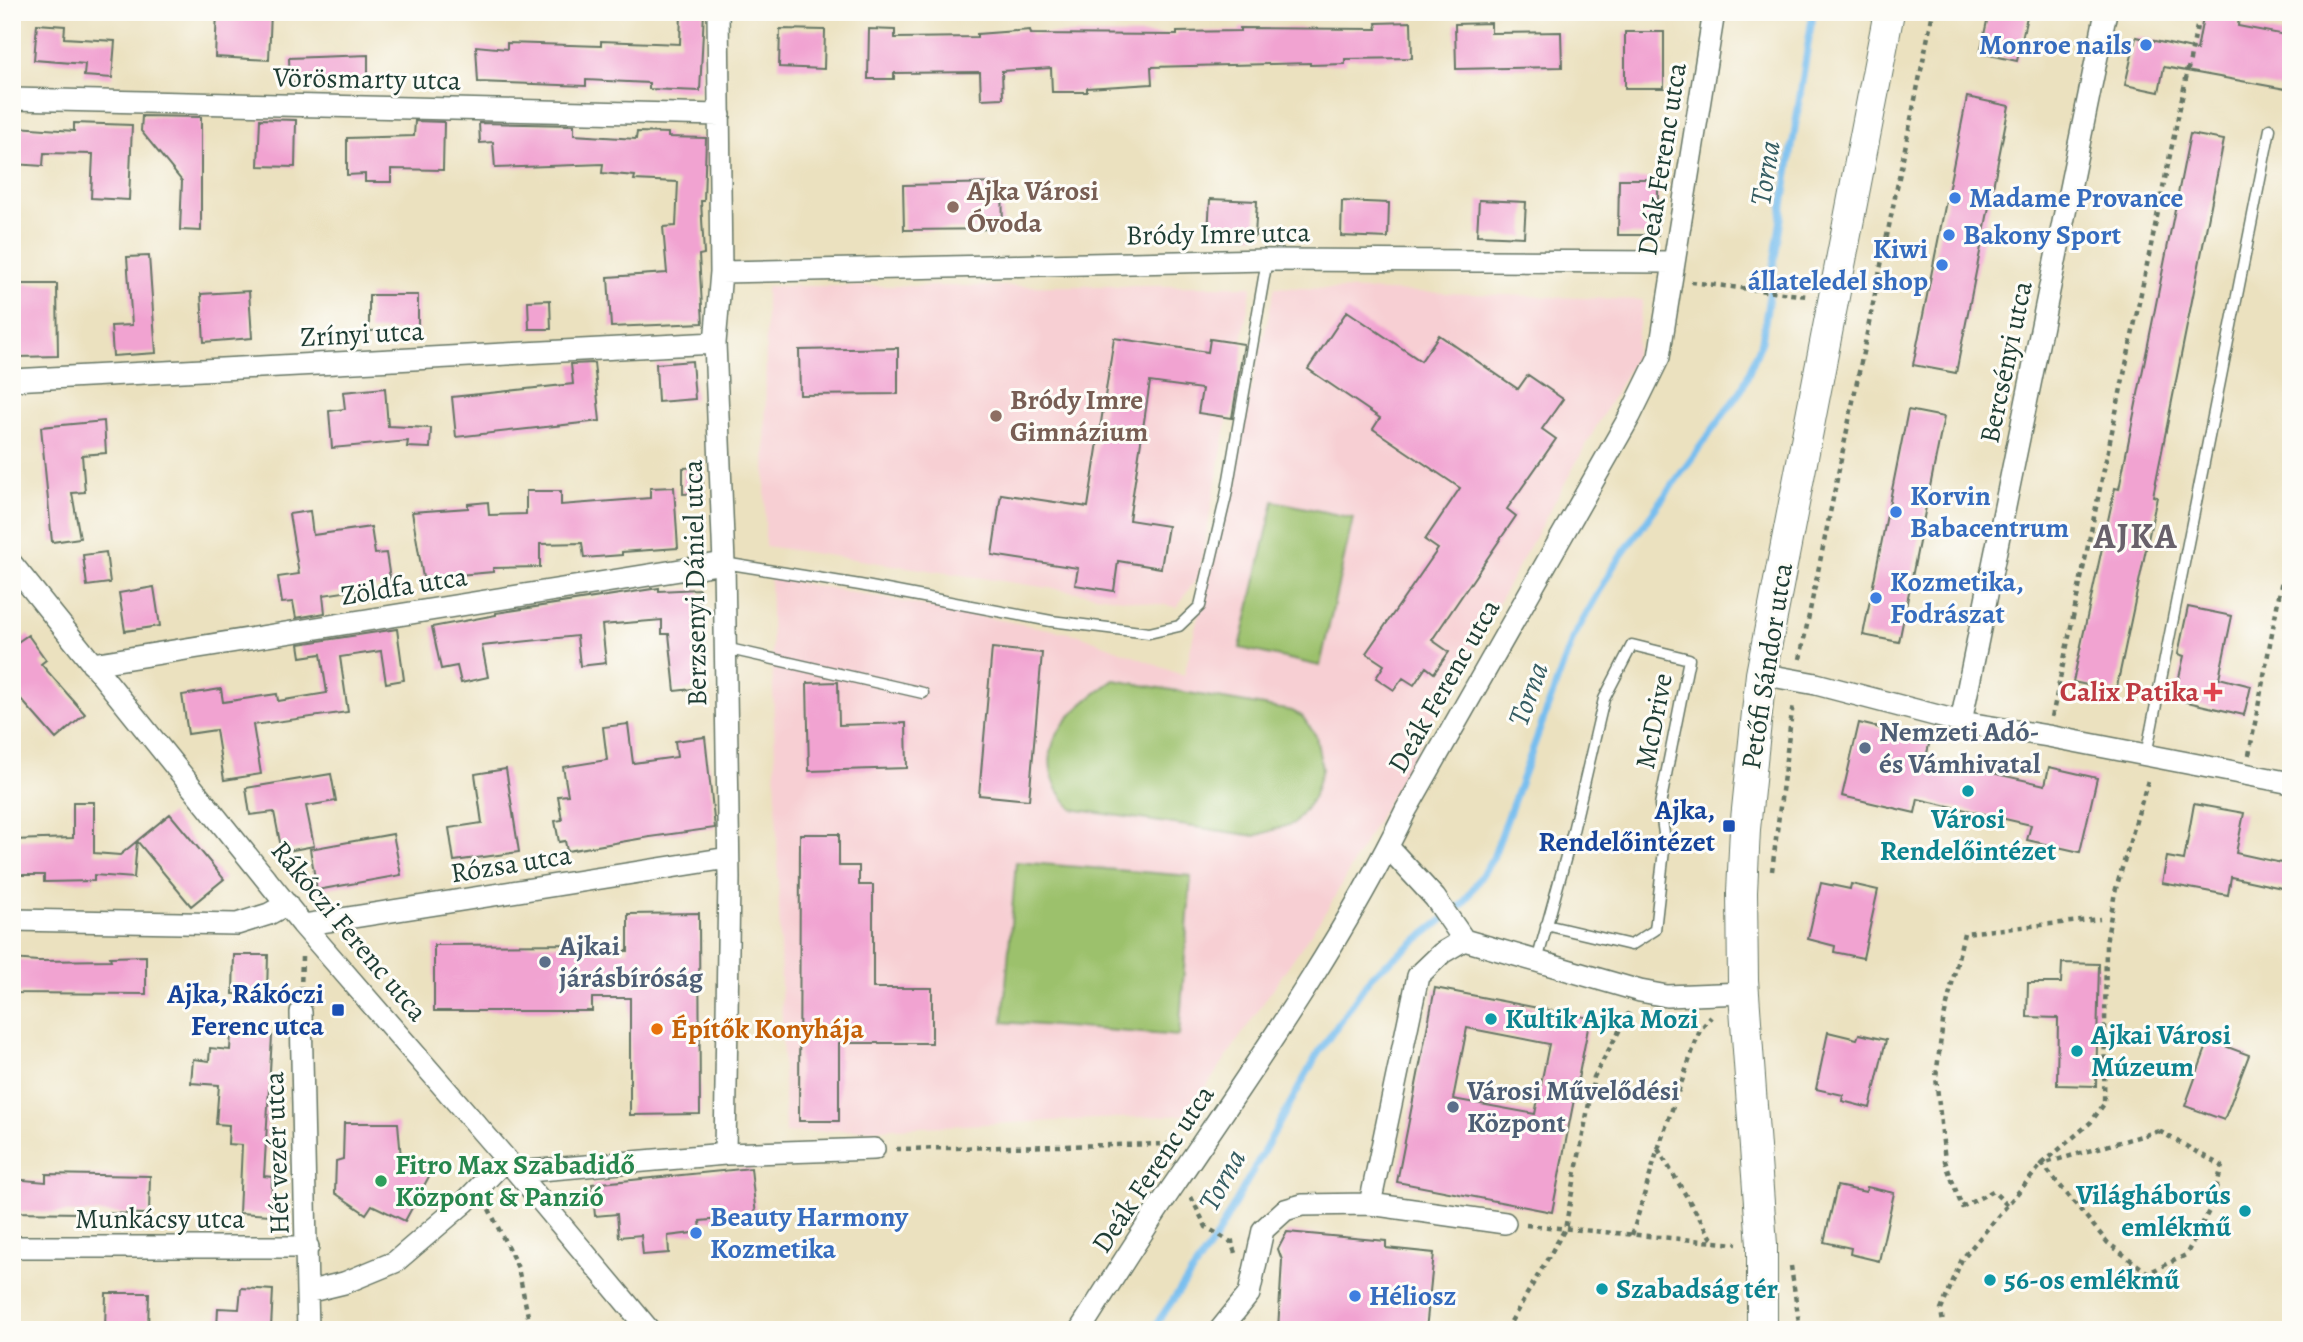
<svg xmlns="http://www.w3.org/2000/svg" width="2303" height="1342" viewBox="0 0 2303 1342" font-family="Alegreya,serif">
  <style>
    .built { fill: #f7cfd3 }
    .green { fill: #9cc16c; stroke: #5e7f50; stroke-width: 2 }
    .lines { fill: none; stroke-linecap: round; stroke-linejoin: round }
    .stream { stroke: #77beef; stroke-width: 7 }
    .building { fill: #f1a3d1; fill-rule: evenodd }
    .service-casing { stroke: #667665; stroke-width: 13 }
    .minor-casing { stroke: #667665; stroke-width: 24 }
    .secondary-casing { stroke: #667665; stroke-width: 32 }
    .path { stroke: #667665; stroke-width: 4.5; stroke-dasharray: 5 5; stroke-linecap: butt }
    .service { stroke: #fff; stroke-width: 10 }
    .minor { stroke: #fff; stroke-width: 21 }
    .secondary { stroke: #fff; stroke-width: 30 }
    .shop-dot { fill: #3f7fe0; stroke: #fdfcf7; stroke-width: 2.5 }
    .education-dot { fill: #8d6e63; stroke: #fdfcf7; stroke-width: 2.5 }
    .health-dot { fill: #e0444e; stroke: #fdfcf7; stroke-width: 2.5 }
    .service-dot { fill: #5c6f8a; stroke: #fdfcf7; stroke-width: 2.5 }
    .culture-dot { fill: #0f9aa8; stroke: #fdfcf7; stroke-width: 2.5 }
    .transit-dot { fill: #1a4fb4; stroke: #fdfcf7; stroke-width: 2.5 }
    .food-dot { fill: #e8710a; stroke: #fdfcf7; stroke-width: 2.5 }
    .leisure-dot { fill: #2e9e5b; stroke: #fdfcf7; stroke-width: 2.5 }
    .labels { text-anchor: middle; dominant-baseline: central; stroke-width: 6; stroke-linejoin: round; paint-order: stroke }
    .shop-label { font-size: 28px; font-weight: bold; fill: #366cbe; stroke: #fdfcf7; text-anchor: start }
    .street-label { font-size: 28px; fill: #1f3d34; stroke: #fdfcf7 }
    .education-label { font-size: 28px; font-weight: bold; fill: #785e54; stroke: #fdfcf7; text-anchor: start }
    .health-label { font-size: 28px; font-weight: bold; fill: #be3a42; stroke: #fdfcf7; text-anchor: end }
    .service-label { font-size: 28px; font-weight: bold; fill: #4e5e75; stroke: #fdfcf7; text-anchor: start }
    .transit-label { font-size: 28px; font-weight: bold; fill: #164399; stroke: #fdfcf7; text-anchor: end }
    .culture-label { font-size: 28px; font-weight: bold; fill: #0d838f; stroke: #fdfcf7; text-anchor: start }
    .food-label { font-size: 28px; font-weight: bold; fill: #c56008; stroke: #fdfcf7; text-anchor: start }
    .leisure-label { font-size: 28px; font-weight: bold; fill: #27864d; stroke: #fdfcf7; text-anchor: start }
    .water-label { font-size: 30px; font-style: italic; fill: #355d63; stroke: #fdfcf7 }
    .district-label { font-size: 35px; font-weight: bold; letter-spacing: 2px; fill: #68616b; stroke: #fdfcf7 }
  </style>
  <rect width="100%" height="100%" fill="#fdfcf7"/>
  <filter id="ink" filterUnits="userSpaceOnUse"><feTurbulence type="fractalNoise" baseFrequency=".0143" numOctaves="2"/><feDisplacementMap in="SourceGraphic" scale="14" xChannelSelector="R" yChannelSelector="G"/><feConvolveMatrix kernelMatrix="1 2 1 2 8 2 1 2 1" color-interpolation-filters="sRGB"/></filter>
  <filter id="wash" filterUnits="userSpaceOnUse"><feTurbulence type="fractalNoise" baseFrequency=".00686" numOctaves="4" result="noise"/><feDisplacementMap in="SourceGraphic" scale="28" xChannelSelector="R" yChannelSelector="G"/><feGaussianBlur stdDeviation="1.57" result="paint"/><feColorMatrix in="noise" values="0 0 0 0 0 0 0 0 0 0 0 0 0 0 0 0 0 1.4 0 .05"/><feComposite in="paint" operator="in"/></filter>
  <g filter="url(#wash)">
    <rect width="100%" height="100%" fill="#ebe1bf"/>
    <path class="built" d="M 766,286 L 1252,286 L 1199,575 L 1177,607 L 765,546 Z
      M 1275,287 L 1643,300 L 1634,359 L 1330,905 L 1187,1115 L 785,1133 L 770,577 L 1080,635 L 1184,676 Z"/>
    <path class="green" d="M 1274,501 L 1353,518 L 1320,666 L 1240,648 Z
      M 1114,680 L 1292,711 L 1302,716 L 1316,736 L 1322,769 L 1313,798 L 1295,823 L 1255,836 L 1072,809 C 1067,802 1059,794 1056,786 C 1034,737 1079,705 1114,680 Z
      M 1016,862 L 1191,876 L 1179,1036 L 1003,1022 Z"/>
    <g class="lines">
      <path class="stream" d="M 1152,1330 L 1214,1241 L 1317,1055 L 1372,975 L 1463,904 L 1493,858 L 1573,638 L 1613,567 L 1742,389 L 1762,341 L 1813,12"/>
    </g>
    <g id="blocks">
      <path class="building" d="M 217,12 L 271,12 L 269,60 L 215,57 Z
        M 681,12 L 704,12 L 700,91 L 649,89 L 649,83 L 586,80 L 586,86 L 478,82 L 476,46 L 507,49 L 507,43 L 601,46 L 601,41 L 680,44 Z
        M 1989,12 L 2028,12 L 2017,61 L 1980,53 Z
        M 2204,12 L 2239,16 L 2238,26 L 2291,36 L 2291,90 L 2164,67 L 2159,92 L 2125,85 L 2136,37 L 2197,50 Z
        M 1411,22 L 1412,58 L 1345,59 L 1345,64 L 1310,65 L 1310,63 L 1151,67 L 1152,84 L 1087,88 L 1087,92 L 1052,92 L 1051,68 L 1002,71 L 1003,98 L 981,99 L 980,72 L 894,73 L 894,79 L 868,79 L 869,29 L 895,30 L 895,38 L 977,37 L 977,34 L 1030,30 L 1031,34 L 1177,35 L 1177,32 L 1240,31 L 1240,28 L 1377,29 L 1376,23 Z
        M 1491,23 L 1491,33 L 1561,32 L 1562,67 L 1456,69 L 1455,24 Z
        M 37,24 L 65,26 L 64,38 L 115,41 L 112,78 L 84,76 L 85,64 L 34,60 Z
        M 780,29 L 825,30 L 824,69 L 779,67 Z
        M 1625,32 L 1664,32 L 1664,88 L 1625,88 Z
        M 368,55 L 368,80 L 290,83 L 289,58 Z
        M 1967,97 L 2009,106 L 1956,373 L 1913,365 Z
        M 142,116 L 201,117 L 201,231 L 180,230 L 182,181 L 141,131 Z
        M 260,119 L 296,120 L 295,167 L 258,166 Z
        M 415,121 L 444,122 L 443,170 L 391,169 L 391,182 L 365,182 L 365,174 L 347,175 L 347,138 L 414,136 Z
        M 74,123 L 132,125 L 129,200 L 91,198 L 93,154 L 44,153 L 43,166 L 14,164 L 17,127 L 74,131 Z
        M 479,123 L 574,125 L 574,135 L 636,139 L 637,132 L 668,133 L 668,137 L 706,138 L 704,201 L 701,201 L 704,254 L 699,255 L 703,323 L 611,327 L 608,277 L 667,273 L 663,227 L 676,226 L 678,182 L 634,180 L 635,176 L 602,173 L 603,164 L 495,168 L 493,142 L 480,143 Z
        M 2190,134 L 2224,140 L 2153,496 L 2157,497 L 2116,691 L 2073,682 L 2115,488 L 2119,489 Z
        M 1619,179 L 1658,179 L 1658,235 L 1618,235 Z
        M 1002,183 L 1003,229 L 904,230 L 903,185 Z
        M 1210,199 L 1257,201 L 1255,236 L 1208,234 Z
        M 1479,200 L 1526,202 L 1524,237 L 1477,235 Z
        M 1342,201 L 1389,203 L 1388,238 L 1341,236 Z
        M 149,256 L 156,353 L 113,356 L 111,326 L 132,325 L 127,257 Z
        M 18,284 L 57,284 L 58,356 L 19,357 Z
        M 249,291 L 252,338 L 204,342 L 201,294 Z
        M 369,295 L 418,295 L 418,330 L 369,331 Z
        M 550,300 L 551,329 L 529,329 L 528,301 Z
        M 1347,311 L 1421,361 L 1439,335 L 1518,389 L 1528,375 L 1563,399 L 1542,429 L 1556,439 L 1507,509 L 1516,516 L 1432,640 L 1449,652 L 1434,673 L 1426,667 L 1414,685 L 1403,678 L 1394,690 L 1376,678 L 1384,665 L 1366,653 L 1438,549 L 1425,540 L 1460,488 L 1373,429 L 1380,418 L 1308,369 Z
        M 1114,338 L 1208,352 L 1210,339 L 1244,344 L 1232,418 L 1198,413 L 1202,389 L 1150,382 L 1129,520 L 1168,526 L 1161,568 L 1118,561 L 1114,591 L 1075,585 L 1078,568 L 992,555 L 1001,494 L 1088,507 Z
        M 898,348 L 898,394 L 800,395 L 799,350 Z
        M 692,361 L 695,399 L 658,402 L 656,364 Z
        M 594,363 L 600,421 L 456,437 L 452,397 L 573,384 L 571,364 Z
        M 385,388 L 388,426 L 431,428 L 430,448 L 407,447 L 408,441 L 332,448 L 329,411 L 345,409 L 343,392 Z
        M 1908,410 L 1944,417 L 1899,642 L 1863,635 Z
        M 104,421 L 106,453 L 82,455 L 85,492 L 72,493 L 80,538 L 52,542 L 41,427 Z
        M 703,467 L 703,493 L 683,494 L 683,468 Z
        M 674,487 L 678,548 L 622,552 L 622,555 L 584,558 L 582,543 L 540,544 L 540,567 L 493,568 L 493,572 L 423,578 L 412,512 L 468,508 L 468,504 L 488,502 L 489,515 L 526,514 L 526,491 L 561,491 L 561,505 L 650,498 L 650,488 Z
        M 310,511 L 313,535 L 371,527 L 375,554 L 386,553 L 391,585 L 323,595 L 325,613 L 296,618 L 293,602 L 282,603 L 278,577 L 299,574 L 289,514 Z
        M 106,552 L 110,583 L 87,586 L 83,555 Z
        M 154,587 L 160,626 L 125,631 L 119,593 Z
        M 659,588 L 659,591 L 699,589 L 703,654 L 697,654 L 701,688 L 675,691 L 669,634 L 662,634 L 662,620 L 602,625 L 606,663 L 580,666 L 577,636 L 482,646 L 488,677 L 461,683 L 457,666 L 441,669 L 432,627 L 496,615 L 496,613 Z
        M 2188,607 L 2232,616 L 2219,678 L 2251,686 L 2244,715 L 2174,699 L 2184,656 L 2178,654 Z
        M 397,629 L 404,680 L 386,683 L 381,651 L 340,657 L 348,712 L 253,725 L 261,774 L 224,780 L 216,730 L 188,734 L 182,695 L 221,689 L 223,702 L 277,694 L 278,701 L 327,693 L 321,654 L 301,657 L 299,644 Z
        M 28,635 L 46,660 L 41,664 L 85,714 L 56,739 L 12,689 L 12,646 Z
        M 992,648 L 1042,653 L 1029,800 L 979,795 Z
        M 838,682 L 839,725 L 906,723 L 907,768 L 809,771 L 807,683 Z
        M 1859,723 L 1930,740 L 1926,758 L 2045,785 L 2049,767 L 2097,778 L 2080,852 L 2027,840 L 2031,825 L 1918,799 L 1915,813 L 1842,796 Z
        M 628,724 L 633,763 L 677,757 L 675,741 L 705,737 L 715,828 L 650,837 L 567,851 L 565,841 L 559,842 L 555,821 L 562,820 L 558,796 L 568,795 L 563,767 L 607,760 L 603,727 Z
        M 506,769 L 519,852 L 454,861 L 449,828 L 482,823 L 475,774 Z
        M 331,774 L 336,801 L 306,806 L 314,846 L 282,852 L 274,812 L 250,815 L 246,788 Z
        M 73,802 L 94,802 L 94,853 L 120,855 L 137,841 L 134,878 L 94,875 L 94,881 L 44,882 L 44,875 L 12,875 L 12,840 L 73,838 Z
        M 2194,804 L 2244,813 L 2236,853 L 2291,865 L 2291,890 L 2231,877 L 2228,895 L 2162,883 L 2167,857 L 2184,860 Z
        M 170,814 L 224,879 L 191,906 L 137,841 Z
        M 393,834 L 401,875 L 317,890 L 310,849 Z
        M 800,834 L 839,834 L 839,866 L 859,866 L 859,885 L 873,885 L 873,988 L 932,988 L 932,1043 L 839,1043 L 839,1121 L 799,1121 Z
        M 1821,883 L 1850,889 L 1851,884 L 1878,890 L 1863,958 L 1834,952 L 1835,946 L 1808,939 Z
        M 699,913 L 700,1114 L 630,1115 L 630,998 L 592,998 L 592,1011 L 434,1011 L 434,945 L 591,944 L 591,951 L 628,951 L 628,914 Z
        M 234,955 L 268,955 L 267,994 L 233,994 Z
        M 146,956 L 146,994 L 12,993 L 12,959 L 38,961 L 111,960 L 110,957 Z
        M 2062,963 L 2099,964 L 2096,1086 L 2057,1085 L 2058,1018 L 2027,1017 L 2028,983 L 2061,983 Z
        M 1435,988 L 1590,1018 L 1552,1212 L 1397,1182 ZM 1467,1028 L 1549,1044 L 1535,1114 L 1453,1099 Z
        M 1828,1032 L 1857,1039 L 1859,1034 L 1886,1040 L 1870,1108 L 1842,1101 L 1843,1095 L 1816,1089 Z
        M 231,1033 L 272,1036 L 264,1176 L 272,1177 L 271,1215 L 239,1213 L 242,1145 L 228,1144 L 229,1125 L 216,1124 L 219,1085 L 191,1083 L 193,1059 L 209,1061 L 210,1048 L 230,1050 Z
        M 2209,1040 L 2249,1055 L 2224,1120 L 2185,1106 Z
        M 344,1123 L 398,1123 L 401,1158 L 433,1169 L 405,1221 L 372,1205 L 366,1214 L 335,1193 L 336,1161 L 343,1159 Z
        M 751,1168 L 756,1216 L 700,1221 L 701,1232 L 668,1236 L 669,1253 L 643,1255 L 641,1235 L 619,1237 L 617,1214 L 595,1216 L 592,1184 Z
        M 46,1174 L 150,1176 L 149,1214 L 12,1212 L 12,1179 L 46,1182 Z
        M 1837,1186 L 1866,1192 L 1867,1187 L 1894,1193 L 1879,1261 L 1850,1254 L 1851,1248 L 1824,1242 Z
        M 1287,1232 L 1386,1241 L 1386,1248 L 1434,1253 L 1426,1330 L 1278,1330 L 1282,1260 L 1278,1249 Z
        M 241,1288 L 273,1290 L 271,1328 L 217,1330 L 218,1308 L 239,1309 Z
        M 106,1293 L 149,1293 L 148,1330 L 105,1330 Z"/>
    </g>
  </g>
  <g filter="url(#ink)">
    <use href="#blocks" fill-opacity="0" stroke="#667665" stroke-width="2"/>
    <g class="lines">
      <g class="service-casing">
        <path id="service" d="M 724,563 L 860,585 L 1051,621 L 1149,633 L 1179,626 L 1200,606 L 1226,496 L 1267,260
          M 725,648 L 923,693
          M 2146,755 L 2270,129
          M 1537,961 L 1573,831 L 1604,699 L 1632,645 L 1689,659 L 1660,805 L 1665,841 L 1655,930 L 1631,945 L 1546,925"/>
      </g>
      <g class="minor-casing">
        <path id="minor" d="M 718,12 L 721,272 L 715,343 L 724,563 L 729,878 L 725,1154 L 874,1149
          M 12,99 L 720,115
          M 721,272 L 1267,260 L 1674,262
          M 12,380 L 715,343
          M 12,564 L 303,925 L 506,1159 L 649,1330
          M 92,664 L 724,563
          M 1761,674 L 1816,684 L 1961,722 L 2048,736 L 2291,783
          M 1961,722 L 2106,12
          M 1388,847 L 1435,898 L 1464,940
          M 12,920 L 237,924 L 269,914 L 287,904
          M 303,925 L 728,858
          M 301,1012 L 307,1292
          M 517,1172 L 725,1154
          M 1370,1204 L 1505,1223
          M 12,1247 L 308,1247
          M 308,1330 L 307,1292 L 344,1283 L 395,1262 L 465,1202 L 506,1159
          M 1080,1330 C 1112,1280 1143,1230 1176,1182 C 1258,1061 1342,942 1406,810 L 1630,416 L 1659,357 L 1714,12
          M 1220,1330 L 1249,1294 L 1263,1230 L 1285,1210 L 1302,1205 L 1370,1204 L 1418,976 L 1442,953 L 1464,940 L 1640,991 L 1667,996 L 1744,993"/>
      </g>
      <g class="secondary-casing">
        <path id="secondary" d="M 1762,1330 L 1762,1245 L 1743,980 L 1742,892 L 1745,829 L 1761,674 L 1889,12"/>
      </g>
      <path class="path" d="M 1691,282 L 1807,296
        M 1800,659 L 1933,12
        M 2052,717 L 2200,12
        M 2249,755 L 2291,532
        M 1772,871 L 1793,703
        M 301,991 L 302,957
        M 2159,1131 L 2222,1166 L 2211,1207 L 2186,1255 L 2148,1273 L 2108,1243 L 2042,1164 Z
        M 896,1149 L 1168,1144
        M 1658,1149 L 1714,1242
        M 1191,1197 L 1206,1227 L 1231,1242
        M 2007,1205 L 1993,1191 L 1962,1207 L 1945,1161 L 1936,1077 L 1943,1022 L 1964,933 L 2100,919
        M 489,1209 L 518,1268 L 531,1330
        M 1526,1225 L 1737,1244
        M 1632,1235 L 1658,1149 L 1700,1030 L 1711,1017
        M 1235,1253 L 1231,1242 L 1238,1241
        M 1791,1266 L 1800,1330
        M 1506,1330 L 1565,1229 L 1594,1077 L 1630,1011
        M 1944,1330 L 1941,1310 L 1962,1259 L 2042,1164 L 2091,1122 L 2104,1104 L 2106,944 L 2115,892 L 2149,777"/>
      <use href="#service" class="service"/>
      <use href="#minor" class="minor"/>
      <use href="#secondary" class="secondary"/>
    </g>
  </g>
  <g class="shop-dot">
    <circle cx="2146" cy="45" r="7"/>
    <circle cx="1955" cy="198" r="7"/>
    <circle cx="1949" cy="235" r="7"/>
    <circle cx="1942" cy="265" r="7"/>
    <circle cx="1896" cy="512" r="7"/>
    <circle cx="1876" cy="598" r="7"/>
    <circle cx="696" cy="1233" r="7"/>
    <circle cx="1355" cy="1296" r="7"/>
  </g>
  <g class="education-dot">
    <circle cx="953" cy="207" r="7"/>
    <circle cx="996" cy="416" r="7"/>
  </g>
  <path class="health-dot" d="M2209.5 681.5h7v7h7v7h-7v7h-7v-7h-7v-7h7z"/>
  <g class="service-dot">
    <circle cx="1865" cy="748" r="7"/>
    <circle cx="545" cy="962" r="7"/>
    <circle cx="1453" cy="1107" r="7"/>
  </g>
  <g class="culture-dot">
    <circle cx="1968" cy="791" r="7"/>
    <circle cx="1491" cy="1019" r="7"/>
    <circle cx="2077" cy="1051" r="7"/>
    <circle cx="2245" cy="1211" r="7"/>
    <circle cx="1990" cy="1280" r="7"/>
    <circle cx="1602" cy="1289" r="7"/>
  </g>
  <g class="transit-dot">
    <rect x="1722" y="819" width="14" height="14" rx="3.5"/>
    <rect x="331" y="1003" width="14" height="14" rx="3.5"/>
  </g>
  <circle class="food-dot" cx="657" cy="1029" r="7"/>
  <circle class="leisure-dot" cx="381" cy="1181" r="7"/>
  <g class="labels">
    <g class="shop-label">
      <text x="2132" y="45" text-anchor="end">Monroe nails</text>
      <text x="1969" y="198">Madame Provance</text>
      <text x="1963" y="235">Bakony Sport</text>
      <text x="1928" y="249" text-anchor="end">Kiwi<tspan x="1928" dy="32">állateledel shop</tspan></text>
      <text x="1910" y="496">Korvin<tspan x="1910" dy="32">Babacentrum</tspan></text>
      <text x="1890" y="582">Kozmetika,<tspan x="1890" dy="32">Fodrászat</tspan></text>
      <text x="710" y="1217">Beauty Harmony<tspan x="710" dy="32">Kozmetika</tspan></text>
      <text x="1369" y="1296">Héliosz</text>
    </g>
    <g class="street-label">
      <text transform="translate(367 79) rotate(1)">Vörösmarty utca</text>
      <text transform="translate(1662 159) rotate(-81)">Deák Ferenc utca</text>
      <text transform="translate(1218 234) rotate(-1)">Bródy Imre utca</text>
      <text transform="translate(362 334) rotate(-3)">Zrínyi utca</text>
      <text transform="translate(2006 362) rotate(-78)">Bercsényi utca</text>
      <text transform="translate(695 583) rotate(-91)">Berzsenyi Dániel utca</text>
      <text transform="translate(404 586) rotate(-9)">Zöldfa utca</text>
      <text transform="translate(1767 666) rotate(-81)">Petőfi Sándor utca</text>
      <text transform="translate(1444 686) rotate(-60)">Deák Ferenc utca</text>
      <text transform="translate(1654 721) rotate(-79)">McDrive</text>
      <text transform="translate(511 864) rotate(-9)">Rózsa utca</text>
      <text transform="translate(349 931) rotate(50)">Rákóczi Ferenc utca</text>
      <text transform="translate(277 1153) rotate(-92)">Hét vezér utca</text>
      <text transform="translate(1153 1169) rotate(-56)">Deák Ferenc utca</text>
      <text x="160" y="1219">Munkácsy utca</text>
    </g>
    <g class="education-label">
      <text x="967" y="191">Ajka Városi<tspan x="967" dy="32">Óvoda</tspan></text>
      <text x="1010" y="400">Bródy Imre<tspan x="1010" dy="32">Gimnázium</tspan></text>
    </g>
    <g class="health-label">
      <text x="2199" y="692">Calix Patika</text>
    </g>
    <g class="service-label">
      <text x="1879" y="732">Nemzeti Adó-<tspan x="1879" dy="32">és Vámhivatal</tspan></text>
      <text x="559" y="946">Ajkai<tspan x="559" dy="32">járásbíróság</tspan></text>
      <text x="1467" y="1091">Városi Művelődési<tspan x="1467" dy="32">Központ</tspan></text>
    </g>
    <g class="transit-label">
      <text x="1715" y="810">Ajka,<tspan x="1715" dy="32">Rendelőintézet</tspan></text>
      <text x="324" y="994">Ajka, Rákóczi<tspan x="324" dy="32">Ferenc utca</tspan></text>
    </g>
    <g class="culture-label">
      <text x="1968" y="819" text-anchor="middle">Városi<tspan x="1968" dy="32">Rendelőintézet</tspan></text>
      <text x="1505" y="1019">Kultik Ajka Mozi</text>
      <text x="2091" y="1035">Ajkai Városi<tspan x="2091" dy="32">Múzeum</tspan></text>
      <text x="2231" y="1195" text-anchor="end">Világháborús<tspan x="2231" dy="32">emlékmű</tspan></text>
      <text x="2004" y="1280">56-os emlékmű</text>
      <text x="1616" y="1289">Szabadság tér</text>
    </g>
    <g class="food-label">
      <text x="671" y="1029">Építők Konyhája</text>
    </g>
    <g class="leisure-label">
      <text x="395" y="1165">Fitro Max Szabadidő<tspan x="395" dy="32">Központ &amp; Panzió</tspan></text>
    </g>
    <g class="water-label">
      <text transform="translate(1765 173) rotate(-81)">Torna</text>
      <text transform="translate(1528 694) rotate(-70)">Torna</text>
      <text transform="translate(1222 1180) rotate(-61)">Torna</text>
    </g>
    <g class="district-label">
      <text x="2136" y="536">AJKA</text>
    </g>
  </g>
  <rect width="2303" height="1342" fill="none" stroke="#fdfcf7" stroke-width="42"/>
</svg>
